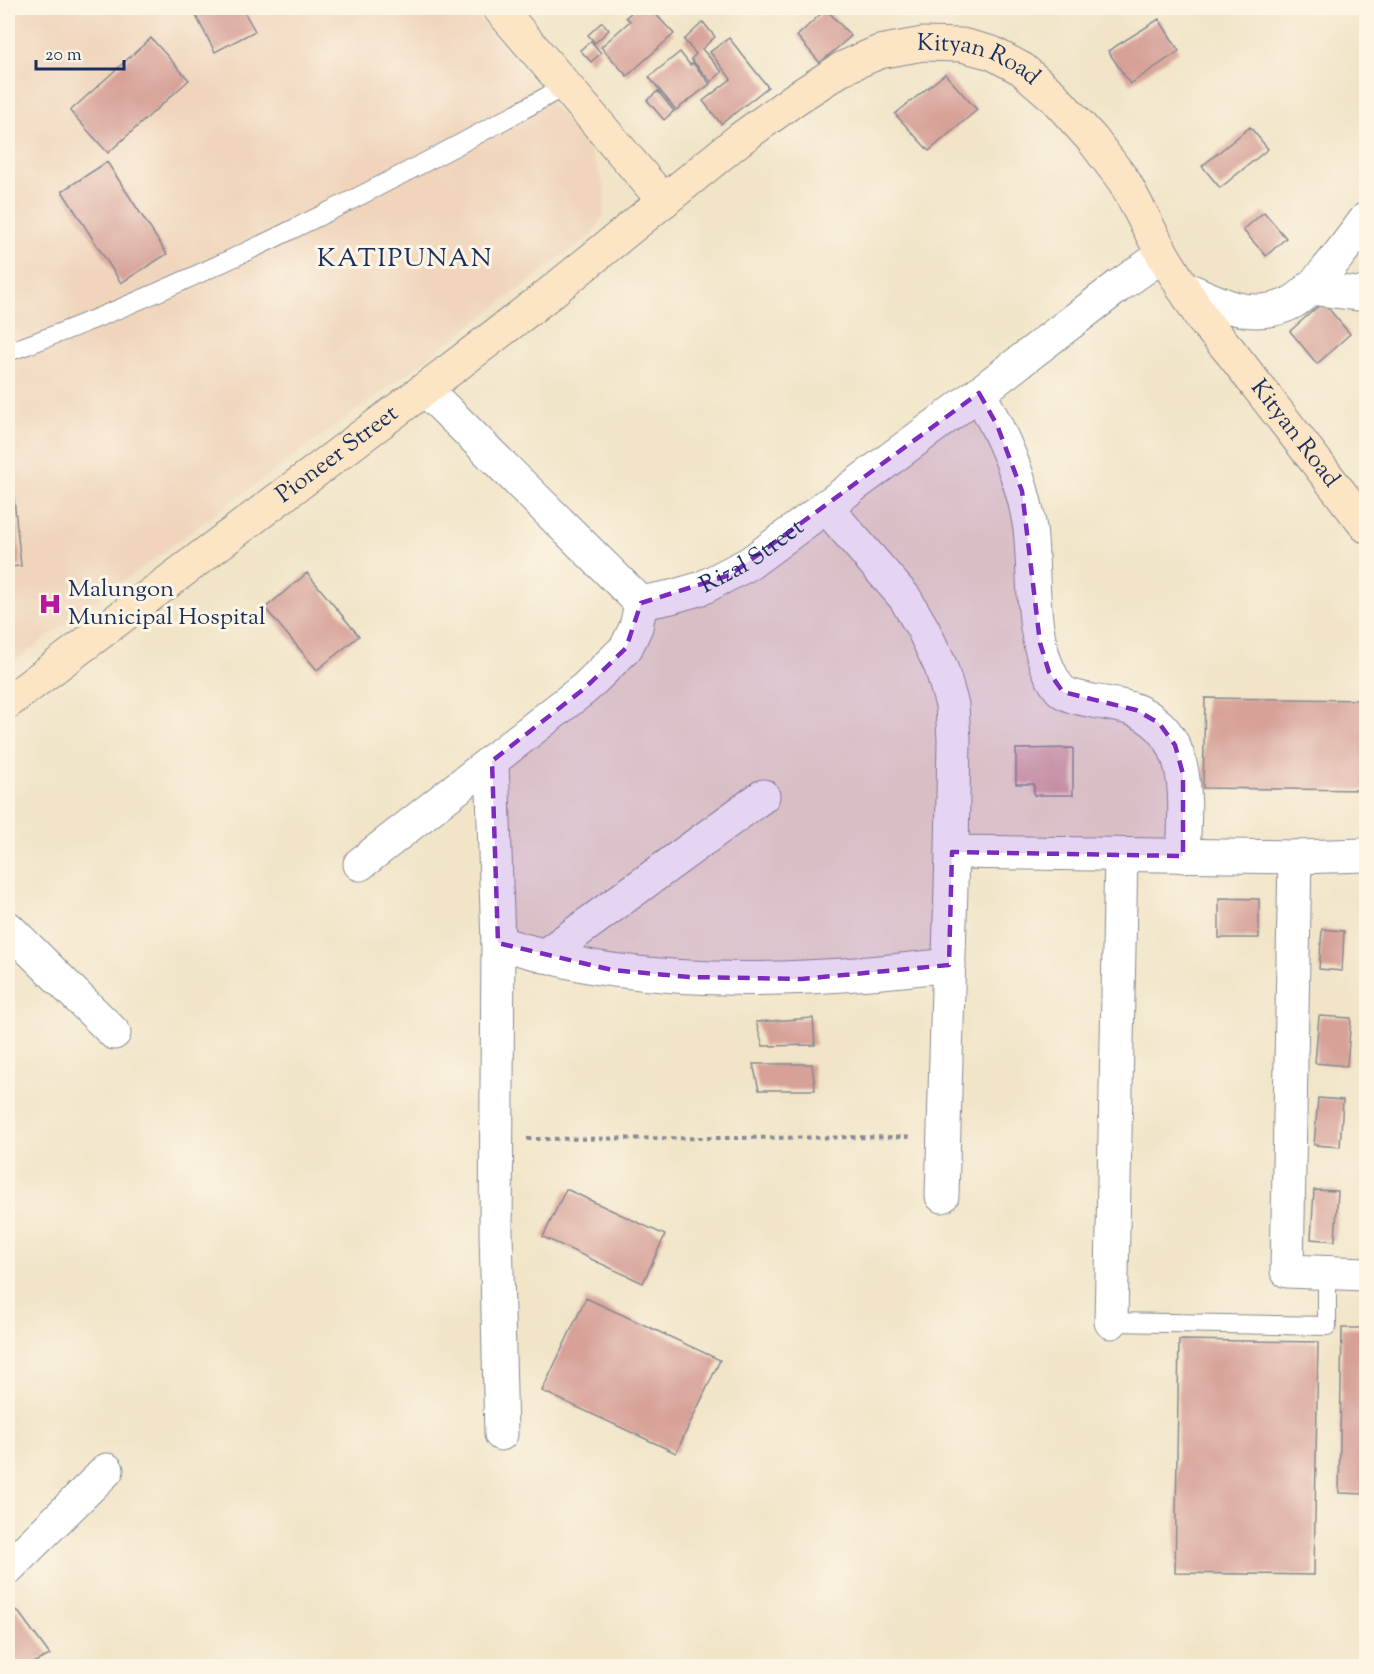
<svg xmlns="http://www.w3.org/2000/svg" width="1374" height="1674" viewBox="0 0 1374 1674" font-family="'Sorts Mill Goudy',serif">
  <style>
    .built { fill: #f0d5bc }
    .building { fill: #d7a198 }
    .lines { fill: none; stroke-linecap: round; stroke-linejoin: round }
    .lane-casing { stroke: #868a92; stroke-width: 20 }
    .street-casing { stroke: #868a92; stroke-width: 35 }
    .secondary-casing { stroke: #868a92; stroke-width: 35 }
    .path { stroke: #868a92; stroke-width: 4; stroke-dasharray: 4.5 4.5; stroke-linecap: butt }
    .lane { stroke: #fff; stroke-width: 18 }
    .street { stroke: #fff; stroke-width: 33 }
    .secondary { stroke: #fce5c4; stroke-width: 33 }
    .marked { fill: #7b2cbf; fill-opacity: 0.2; stroke: #7b2cbf; stroke-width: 4.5; stroke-dasharray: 12 8; stroke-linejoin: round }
    .labels { text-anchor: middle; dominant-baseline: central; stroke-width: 6; stroke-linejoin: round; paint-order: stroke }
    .street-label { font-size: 24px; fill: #1b2f5e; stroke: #fcf5e5 }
    .poi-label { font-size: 24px; fill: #1b2f5e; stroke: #fcf5e5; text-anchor: start }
    .neighbourhood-label { font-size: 26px; letter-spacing: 1.5px; fill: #1b2f5e; stroke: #fcf5e5 }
  </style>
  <rect width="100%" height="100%" fill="#fcf5e5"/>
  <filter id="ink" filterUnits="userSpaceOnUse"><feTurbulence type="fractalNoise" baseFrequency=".0167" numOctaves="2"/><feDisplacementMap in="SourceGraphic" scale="12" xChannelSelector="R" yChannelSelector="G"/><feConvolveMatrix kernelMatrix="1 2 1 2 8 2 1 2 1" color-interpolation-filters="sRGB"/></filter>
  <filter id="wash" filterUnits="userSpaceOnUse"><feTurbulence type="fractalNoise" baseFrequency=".008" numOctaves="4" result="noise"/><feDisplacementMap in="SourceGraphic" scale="24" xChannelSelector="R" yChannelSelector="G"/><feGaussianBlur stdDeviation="1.35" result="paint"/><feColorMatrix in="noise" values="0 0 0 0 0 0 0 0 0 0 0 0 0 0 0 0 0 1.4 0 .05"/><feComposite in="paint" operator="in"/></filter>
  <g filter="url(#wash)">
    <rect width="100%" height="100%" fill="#f1e4c7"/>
    <path class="built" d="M 8,8 L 470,8 L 586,144 L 597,167 L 605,190 L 604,215 L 592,234 L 425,360 L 8,666 Z"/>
    <g id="blocks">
      <path class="building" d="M 206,8 L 242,8 L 255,31 L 215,52 L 195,14 Z
        M 637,8 L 650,8 L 674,34 L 627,76 L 601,47 L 630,21 L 626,17 Z
        M 826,9 L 851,36 L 820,63 L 797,36 Z
        M 1159,19 L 1179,51 L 1130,84 L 1108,51 Z
        M 602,22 L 609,30 L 595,43 L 588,35 Z
        M 703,22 L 715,37 L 702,49 L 722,72 L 711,82 L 691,59 L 696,54 L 684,40 Z
        M 151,38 L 189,80 L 108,153 L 70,111 Z
        M 729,38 L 768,87 L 721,124 L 703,101 L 731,79 L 710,52 Z
        M 591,41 L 601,53 L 591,62 L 580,50 Z
        M 680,52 L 690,65 L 693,63 L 710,84 L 676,110 L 649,77 Z
        M 945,74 L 977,110 L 929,151 L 895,114 Z
        M 658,91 L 674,111 L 664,120 L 647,100 Z
        M 1250,127 L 1268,149 L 1220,188 L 1202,166 Z
        M 107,162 L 167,254 L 121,283 L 62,191 Z
        M 1264,212 L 1286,238 L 1266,256 L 1243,230 Z
        M 1323,302 L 1350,334 L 1317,364 L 1290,331 Z
        M 12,480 L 21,566 L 8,567 L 8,481 Z
        M 307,573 L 359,636 L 317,670 L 265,608 Z
        M 1205,698 L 1366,700 L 1366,790 L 1203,788 Z
        M 1073,748 L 1073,795 L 1034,795 L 1034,784 L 1016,784 L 1016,749 Z
        M 1219,898 L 1259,899 L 1259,938 L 1219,938 Z
        M 1322,929 L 1344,931 L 1342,971 L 1319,969 Z
        M 1319,1016 L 1351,1018 L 1347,1066 L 1315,1063 Z
        M 813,1018 L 815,1045 L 763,1046 L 756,1022 Z
        M 753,1064 L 812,1064 L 815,1090 L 759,1090 Z
        M 1318,1098 L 1343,1100 L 1340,1147 L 1314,1145 Z
        M 566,1189 L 665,1235 L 643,1283 L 543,1237 Z
        M 1314,1190 L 1338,1191 L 1335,1241 L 1311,1239 Z
        M 586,1298 L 720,1360 L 676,1453 L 542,1391 Z
        M 1342,1328 L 1366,1328 L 1366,1494 L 1339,1493 Z
        M 1179,1340 L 1318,1342 L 1314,1575 L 1175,1573 Z
        M 17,1610 L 50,1655 L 26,1666 L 10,1666 L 8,1664 L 8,1617 Z"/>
    </g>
  </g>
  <g filter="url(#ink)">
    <use href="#blocks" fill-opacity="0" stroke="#868a92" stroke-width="1.5"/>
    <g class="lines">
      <g class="lane-casing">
        <path id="lane" d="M 8,352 C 99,320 188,280 275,238 C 374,190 470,140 565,86
          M 1111,1322 L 1327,1326 L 1327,1273"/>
      </g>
      <g class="street-casing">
        <g id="street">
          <path d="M 1182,287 C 1199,294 1217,303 1234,308 C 1252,313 1276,312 1293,302 C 1316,289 1349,241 1366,219"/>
          <path d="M 1310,288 L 1366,295"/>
          <path d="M 425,389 L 641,603"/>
          <path d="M 979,393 C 1003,436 1023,480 1030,529 C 1035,572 1030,634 1050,673 C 1052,678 1058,688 1062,691 C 1069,697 1085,699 1093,701 C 1107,704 1124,705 1137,711 C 1194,736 1185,804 1183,856"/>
          <path d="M 825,506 L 905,598 L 923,629 L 941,667 L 952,705 L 954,740 L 952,852 L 942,1196"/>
          <path id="s1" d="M 641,603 L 671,597 L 702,588 L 750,563 L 979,393 L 1120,285 L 1163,255"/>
          <path d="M 492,761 L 498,943 L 496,1232 L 501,1434"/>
          <path d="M 952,852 L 1295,857 L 1366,855"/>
          <path d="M 1295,857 L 1287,1271 L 1366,1274"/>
          <path d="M 360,864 L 585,688 L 626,648 L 636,627 L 641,603"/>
          <path d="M 8,928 L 114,1033"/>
          <path d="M 498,943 C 536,953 574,965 613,970 C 725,985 837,978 949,965"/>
          <path d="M 544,956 L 763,796"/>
          <path d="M 1111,1322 L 1121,855"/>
          <path d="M 8,1568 L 107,1470"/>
        </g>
      </g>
      <g class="secondary-casing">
        <g id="secondary">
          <path d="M 499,8 L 664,201"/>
          <path id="s2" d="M 8,702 L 425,389 L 544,298 L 740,139 L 795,99 L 843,68 L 879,52 L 923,44 L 962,45 L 992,53 L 1022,69 L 1053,96 L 1092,139 L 1124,181 L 1163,255 L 1203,320 L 1230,351 L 1366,526"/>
        </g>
      </g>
      <path class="path" d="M 527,1139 L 913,1137"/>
      <use href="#lane" class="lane"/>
      <use href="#street" class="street"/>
      <use href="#secondary" class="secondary"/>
    </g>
  </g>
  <path class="marked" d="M 979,393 L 997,425 L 1022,491 L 1040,643 L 1049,672 L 1063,692 L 1136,710 L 1159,723 L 1175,745 L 1183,774 L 1183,856 L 952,852 L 949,965 L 801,979 L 689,977 L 612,970 L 498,943 L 492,761 L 585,688 L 626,648 L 641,603 L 730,575 Z"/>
  <defs>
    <g id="hospital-bare" transform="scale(1.8)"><path d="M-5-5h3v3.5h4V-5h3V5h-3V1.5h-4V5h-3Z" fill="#b5179e" stroke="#fcf5e5" stroke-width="2.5" paint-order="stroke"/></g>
  </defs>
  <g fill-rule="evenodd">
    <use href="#hospital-bare" x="50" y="604"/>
  </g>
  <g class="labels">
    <g class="street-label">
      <text stroke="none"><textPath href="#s2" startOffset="1191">Kityan Road</textPath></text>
      <text stroke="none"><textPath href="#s2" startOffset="1695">Kityan Road</textPath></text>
      <text stroke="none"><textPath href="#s2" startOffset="412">Pioneer Street</textPath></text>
      <text stroke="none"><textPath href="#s1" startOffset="122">Rizal Street</textPath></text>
    </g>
    <g class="poi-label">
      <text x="68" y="590">Malungon<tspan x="68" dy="28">Municipal Hospital</tspan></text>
    </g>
    <g class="neighbourhood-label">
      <text x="405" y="259">KATIPUNAN</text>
    </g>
  </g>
  <rect width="1374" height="1674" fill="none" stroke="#fcf5e5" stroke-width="30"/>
  <path d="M36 60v9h88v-9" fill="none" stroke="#1b2f5e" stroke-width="3"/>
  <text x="45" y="60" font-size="18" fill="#1b2f5e" stroke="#fcf5e5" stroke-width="4.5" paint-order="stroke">20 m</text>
</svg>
